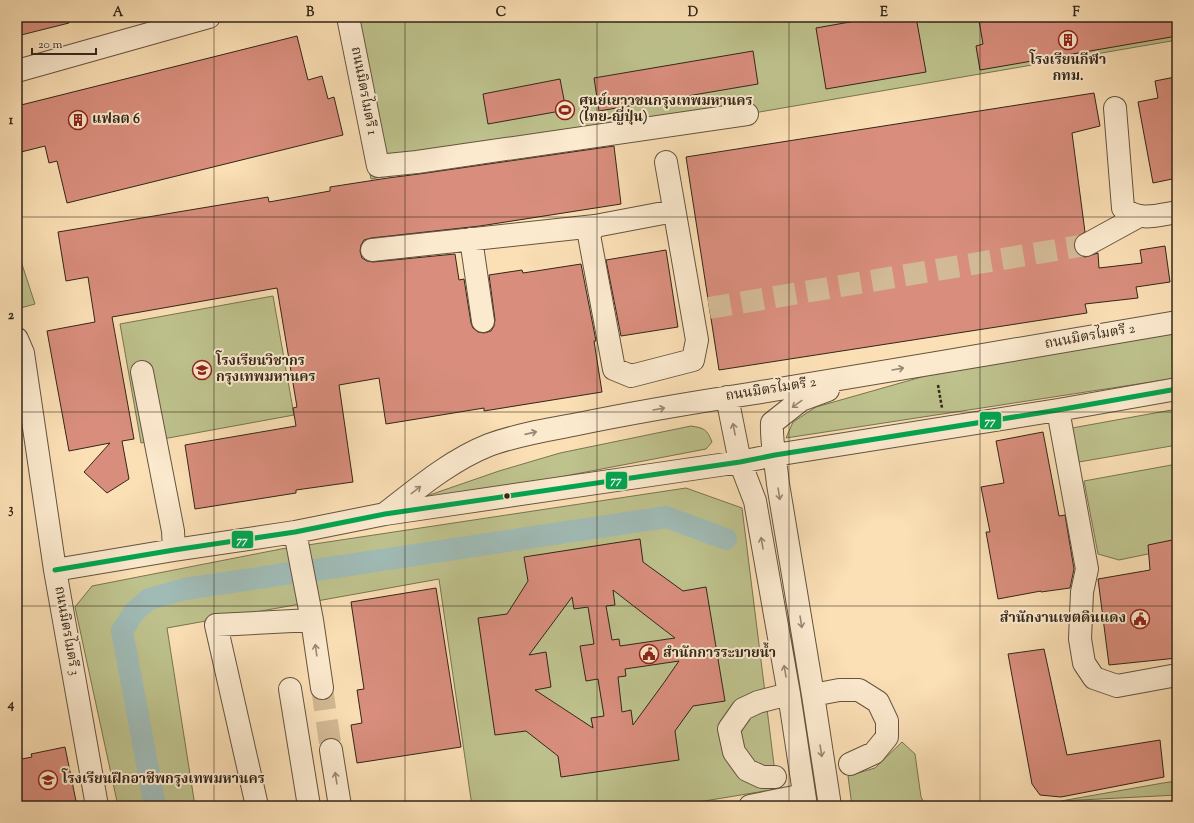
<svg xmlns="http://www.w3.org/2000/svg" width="1194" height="823" viewBox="0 0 1194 823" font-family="'Sorts Mill Goudy','Noto Serif Thai',serif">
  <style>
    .green { fill: #bec28d; stroke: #787452 }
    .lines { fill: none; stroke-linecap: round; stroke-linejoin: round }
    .canal { stroke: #a0bbb6; stroke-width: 22 }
    .building { fill: #d98e7d; stroke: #322618; fill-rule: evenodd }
    .minor-tunnel { stroke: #d3ba96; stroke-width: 22; stroke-dasharray: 22 11; stroke-linecap: butt }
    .minor-casing { stroke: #64543f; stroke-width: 24 }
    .path { stroke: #322618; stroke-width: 2.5; stroke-dasharray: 3 2; stroke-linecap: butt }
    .minor { stroke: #fceacf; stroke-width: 22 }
    .bus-1-casing { stroke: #fceacf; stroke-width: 8 }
    .bus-1 { stroke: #00a651; stroke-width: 5 }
    .oneway { stroke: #978874 }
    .grid { fill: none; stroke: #322618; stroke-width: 1; stroke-opacity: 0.55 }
    .bus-dot { fill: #322618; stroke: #fceacf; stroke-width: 1.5 }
    .labels { text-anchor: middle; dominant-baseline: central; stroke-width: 4; stroke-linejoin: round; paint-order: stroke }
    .poi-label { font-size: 14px; font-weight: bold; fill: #322618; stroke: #fceacf; text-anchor: start }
    .street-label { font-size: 14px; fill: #322618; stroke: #fceacf }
    .line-badge { stroke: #fceacf; stroke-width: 1.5 }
    .badge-label { font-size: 11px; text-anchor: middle; font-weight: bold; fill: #fff }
    .neatline { fill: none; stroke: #322618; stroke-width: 1.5 }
    .grid-label { font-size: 13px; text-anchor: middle; font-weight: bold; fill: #322618 }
  </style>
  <rect width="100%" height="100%" fill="#fbdfb5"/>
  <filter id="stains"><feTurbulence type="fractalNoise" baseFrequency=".005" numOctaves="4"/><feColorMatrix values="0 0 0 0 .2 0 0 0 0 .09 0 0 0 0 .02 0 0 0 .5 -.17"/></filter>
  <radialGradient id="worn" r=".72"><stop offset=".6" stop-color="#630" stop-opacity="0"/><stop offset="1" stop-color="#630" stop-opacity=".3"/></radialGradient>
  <path class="green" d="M 337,17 L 1177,17 L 1177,40 L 371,179 Z
    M 17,249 L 35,304 L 17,309 Z
    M 273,296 L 294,415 L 141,443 L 120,324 Z
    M 1177,333 L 1177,378 L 786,438 L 793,422 L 816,407 L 925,376 Z
    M 1177,409 L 1177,445 L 1079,462 L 1072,428 Z
    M 691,426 C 704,428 707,429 712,442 L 706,449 L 440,500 L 418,499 L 499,471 L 560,453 Z
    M 1177,464 L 1177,548 L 1119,560 L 1098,554 L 1084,481 Z
    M 686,488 L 742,508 L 777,789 L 674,806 L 472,806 L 439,579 L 167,628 L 195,806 L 118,806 L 75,607 L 92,586 L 281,549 Z
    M 902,742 L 915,754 L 921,797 L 926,806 L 852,806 L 848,776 L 875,768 Z
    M 1177,781 L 1177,795 L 1061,801 L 1163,783 Z"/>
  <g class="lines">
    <path class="canal" d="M 309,571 L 666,517 L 726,539
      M 155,806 L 122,631 L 135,611 L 149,599 L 185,589 L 291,573"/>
  </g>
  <path class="building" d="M 17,17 L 68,17 L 69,23 L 17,36 Z
    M 878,17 L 916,17 L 926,72 L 826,89 L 816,28 Z
    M 1005,17 L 1177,17 L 1177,36 L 980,70 L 976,46 L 983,44 L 979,21 Z
    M 297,36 L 308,80 L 322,76 L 328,99 L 334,97 L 343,135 L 67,203 L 57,161 L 49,163 L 45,146 L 17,153 L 17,106 Z
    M 753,51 L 758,84 L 599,111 L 594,78 Z
    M 1175,77 L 1177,90 L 1177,178 L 1153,183 L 1138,102 L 1158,98 L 1155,81 Z
    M 560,79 L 566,110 L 488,124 L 483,94 Z
    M 1094,93 L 1100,126 L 1072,133 L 1085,232 L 1075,239 L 1074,244 L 1075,251 L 1079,255 L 1085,257 L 1098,253 L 1099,268 L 1142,263 L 1140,250 L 1165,246 L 1170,282 L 1136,287 L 1138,298 L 1085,304 L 1087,313 L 719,370 L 686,157 Z
    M 614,146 L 621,204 L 480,226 L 371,238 L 364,240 L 361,245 L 360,251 L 362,258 L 367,261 L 373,262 L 455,254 L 459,280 L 464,279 L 471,323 L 473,328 L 478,332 L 484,333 L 491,331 L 494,326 L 495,320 L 489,275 L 522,270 L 523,273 L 581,264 L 596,341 L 594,341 L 602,392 L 484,411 L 484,408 L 386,424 L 379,378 L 339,385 L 353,482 L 296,490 L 296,493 L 195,509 L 185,445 L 296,426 L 293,408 L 297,407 L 277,288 L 112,317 L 134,439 L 122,441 L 129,479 L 107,493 L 84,472 L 110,443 L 69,451 L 47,331 L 95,322 L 88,277 L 66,281 L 58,232 L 268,197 L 269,202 L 330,191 L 330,187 L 388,178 L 419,174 Z
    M 666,250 L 678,327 L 621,336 L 606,260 Z
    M 1043,432 L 1059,516 L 1065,515 L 1074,569 L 1070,588 L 1041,592 L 1041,591 L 998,599 L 986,532 L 990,532 L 981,487 L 1004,483 L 996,441 Z
    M 640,539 L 643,562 L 683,591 L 706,587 L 725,701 L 693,706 L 675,731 L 679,760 L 561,777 L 558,756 L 526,731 L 495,735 L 478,618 L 507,614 L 528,581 L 524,557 ZM 613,590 L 658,625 L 675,638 L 620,646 L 619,639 L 612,640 L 606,606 L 615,605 ZM 572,597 L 574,609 L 588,607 L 594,644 L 580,646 L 586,681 L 598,679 L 604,716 L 591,718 L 593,728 L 535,690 L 551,687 L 546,652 L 529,655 ZM 679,661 L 663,684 L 633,725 L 631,710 L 622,712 L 618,677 L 626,676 L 625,669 Z
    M 1177,539 L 1177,658 L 1109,665 L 1098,579 L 1150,570 L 1148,545 Z
    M 436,588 L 461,747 L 357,763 L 351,725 L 362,723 L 357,690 L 364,689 L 351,602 Z
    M 1044,649 L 1067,755 L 1160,740 L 1164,777 L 1061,797 L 1040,795 L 1032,784 L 1008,654 Z
    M 65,747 L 77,806 L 17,806 L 17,760 L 32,757 L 31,754 Z"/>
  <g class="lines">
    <path class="minor-tunnel" d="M 709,308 L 1086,245
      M 322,688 L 331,750"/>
    <g class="minor-casing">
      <path id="minor" d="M 348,17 L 378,166 L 417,162 L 747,114
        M 17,71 L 209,17
        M 1115,108 L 1123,208 C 1139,222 1158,215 1177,212
        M 666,162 L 697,340 L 693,360 L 631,376 L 614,369 L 589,235 L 595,226 L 674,211
        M 471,239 L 483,321
        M 1086,245 L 1139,216
        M 372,250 L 595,226
        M 17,339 L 23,353 L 55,570 L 97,806
        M 142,372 L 173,531 L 174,550
        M 828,390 L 801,400 L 772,423 C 771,443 776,463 778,484 L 813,695 L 830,806
        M 727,397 L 740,462 L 755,501 L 789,694 L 806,806
        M 1058,410 L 1087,569 L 1082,592 L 1080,639 L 1084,663 L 1094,678 L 1117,686 L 1177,675
        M 386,513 C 418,488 451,460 489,445 C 516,435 546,430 573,425 C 631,413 690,403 749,394 C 892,371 1034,346 1177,322
        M 295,532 L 312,620 L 322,688
        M 55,570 L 174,550 L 295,532 L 385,514 L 740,462 L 775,455 L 1058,410 L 1177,389
        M 290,689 L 309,806
        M 813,695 L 839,690 L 859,690 L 878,702 L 887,721 L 887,737 L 874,753 L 850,764
        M 331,750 L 340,806
        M 775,777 L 762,777 L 747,770 L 734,752 L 729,729 L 743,709 L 758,702 L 789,694
        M 257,806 L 216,625 L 312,620
        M 750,806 L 804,795"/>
    </g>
    <path class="path" d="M 938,385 L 942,408"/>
    <use href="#minor" class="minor"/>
    <g class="bus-1-casing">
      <path id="bus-1" d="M 55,570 L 174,550 L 295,532 L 385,514 L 740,462 L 775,455 L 1058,410 L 1177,389"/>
    </g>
    <use href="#bus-1" class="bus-1"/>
  </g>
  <defs><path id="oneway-shaft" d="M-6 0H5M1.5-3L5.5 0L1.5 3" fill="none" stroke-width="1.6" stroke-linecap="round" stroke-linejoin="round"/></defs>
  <g class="oneway">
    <use href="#oneway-shaft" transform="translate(898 369) rotate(-10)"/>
    <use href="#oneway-shaft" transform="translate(797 404) rotate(144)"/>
    <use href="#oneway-shaft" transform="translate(659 409) rotate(-10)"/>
    <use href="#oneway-shaft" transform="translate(734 429) rotate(-101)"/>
    <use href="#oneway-shaft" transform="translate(531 433) rotate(-13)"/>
    <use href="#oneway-shaft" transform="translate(416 490) rotate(-38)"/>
    <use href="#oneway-shaft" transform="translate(779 494) rotate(81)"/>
    <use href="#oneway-shaft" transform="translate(762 543) rotate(-100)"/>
    <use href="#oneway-shaft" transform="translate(801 622) rotate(81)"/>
    <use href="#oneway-shaft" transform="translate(316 650) rotate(-98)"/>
    <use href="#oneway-shaft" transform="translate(785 671) rotate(-100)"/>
    <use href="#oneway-shaft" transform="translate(821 751) rotate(81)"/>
    <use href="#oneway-shaft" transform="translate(336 778) rotate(-99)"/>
  </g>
  <path class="grid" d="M 214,17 L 214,806M 405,17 L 405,806M 597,17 L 597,806M 789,17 L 789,806M 980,17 L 980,806M 17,217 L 1177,217M 17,412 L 1177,412M 17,606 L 1177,606"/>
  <defs>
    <g id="building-ring" transform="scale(1)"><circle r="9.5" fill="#fceacf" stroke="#8f2418" stroke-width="1.5"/><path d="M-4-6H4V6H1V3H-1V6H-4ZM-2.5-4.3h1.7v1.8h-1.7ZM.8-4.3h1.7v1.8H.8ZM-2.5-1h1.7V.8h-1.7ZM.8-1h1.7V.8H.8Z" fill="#8f2418"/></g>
    <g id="stadium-ring" transform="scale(1)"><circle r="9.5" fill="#fceacf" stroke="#8f2418" stroke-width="1.5"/><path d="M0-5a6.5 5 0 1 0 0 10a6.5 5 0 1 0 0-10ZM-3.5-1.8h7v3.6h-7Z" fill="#8f2418"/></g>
    <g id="school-ring" transform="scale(1)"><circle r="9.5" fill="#fceacf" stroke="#8f2418" stroke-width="1.5"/><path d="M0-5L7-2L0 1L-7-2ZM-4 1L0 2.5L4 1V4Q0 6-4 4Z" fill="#8f2418"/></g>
    <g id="civic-ring" transform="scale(1)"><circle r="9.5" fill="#fceacf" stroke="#8f2418" stroke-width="1.5"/><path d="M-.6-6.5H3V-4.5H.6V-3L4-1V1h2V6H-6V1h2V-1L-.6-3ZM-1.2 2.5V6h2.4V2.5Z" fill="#8f2418"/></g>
  </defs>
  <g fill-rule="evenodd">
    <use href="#building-ring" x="1068" y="40"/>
    <use href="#stadium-ring" x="565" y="110"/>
    <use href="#building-ring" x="78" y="120"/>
    <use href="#school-ring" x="202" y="370"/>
    <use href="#civic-ring" x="1140" y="619"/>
    <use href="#civic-ring" x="649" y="654"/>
    <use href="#school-ring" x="48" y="780"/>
  </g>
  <circle class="bus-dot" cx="507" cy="496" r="3.5"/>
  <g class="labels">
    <g class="poi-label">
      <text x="1068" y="61" text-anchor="middle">โรงเรียนกีฬา<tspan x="1068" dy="16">กทม.</tspan></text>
      <text x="579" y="102">ศูนย์เยาวชนกรุงเทพมหานคร<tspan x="579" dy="16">(ไทย-ญี่ปุ่น)</tspan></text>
      <text x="92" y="120">แฟลต 6</text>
      <text x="216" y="362">โรงเรียนวิชากร<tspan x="216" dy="16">กรุงเทพมหานคร</tspan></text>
      <text x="1126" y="619" text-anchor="end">สำนักงานเขตดินแดง</text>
      <text x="663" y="654">สำนักการระบายน้ำ</text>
      <text x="62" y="780">โรงเรียนฝึกอาชีพกรุงเทพมหานคร</text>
    </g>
    <g class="street-label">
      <text transform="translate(363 91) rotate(79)">ถนนมิตรไมตรี 1</text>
      <text transform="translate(1090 337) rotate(-10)">ถนนมิตรไมตรี 2</text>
      <text transform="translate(771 390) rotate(-9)">ถนนมิตรไมตรี 2</text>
      <text transform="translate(66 631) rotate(80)">ถนนมิตรไมตรี 3</text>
    </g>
  </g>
  <g class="line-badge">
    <rect x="979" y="411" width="23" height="19" rx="4" fill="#00a651"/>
    <rect x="605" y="471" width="23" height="19" rx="4" fill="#00a651"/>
    <rect x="231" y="530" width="23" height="19" rx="4" fill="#00a651"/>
  </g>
  <g class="badge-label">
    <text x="990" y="425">77</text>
    <text x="616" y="484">77</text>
    <text x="242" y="544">77</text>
  </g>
  <rect width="1194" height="823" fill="none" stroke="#fbdfb5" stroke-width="44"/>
  <path d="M32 48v6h64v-6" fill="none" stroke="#322618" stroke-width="2"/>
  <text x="38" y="48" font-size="12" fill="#322618" stroke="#fceacf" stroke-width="3" paint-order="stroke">20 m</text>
  <rect x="22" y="22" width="1150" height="779" class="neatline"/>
  <g class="grid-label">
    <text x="118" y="16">A</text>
    <text x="310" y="16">B</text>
    <text x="501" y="16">C</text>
    <text x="693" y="16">D</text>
    <text x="884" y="16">E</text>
    <text x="1076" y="16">F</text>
    <text x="11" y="124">1</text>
    <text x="11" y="319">2</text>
    <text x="11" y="513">3</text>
    <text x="11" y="708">4</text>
  </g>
  <rect width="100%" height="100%" filter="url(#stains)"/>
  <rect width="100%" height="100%" fill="url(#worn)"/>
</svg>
